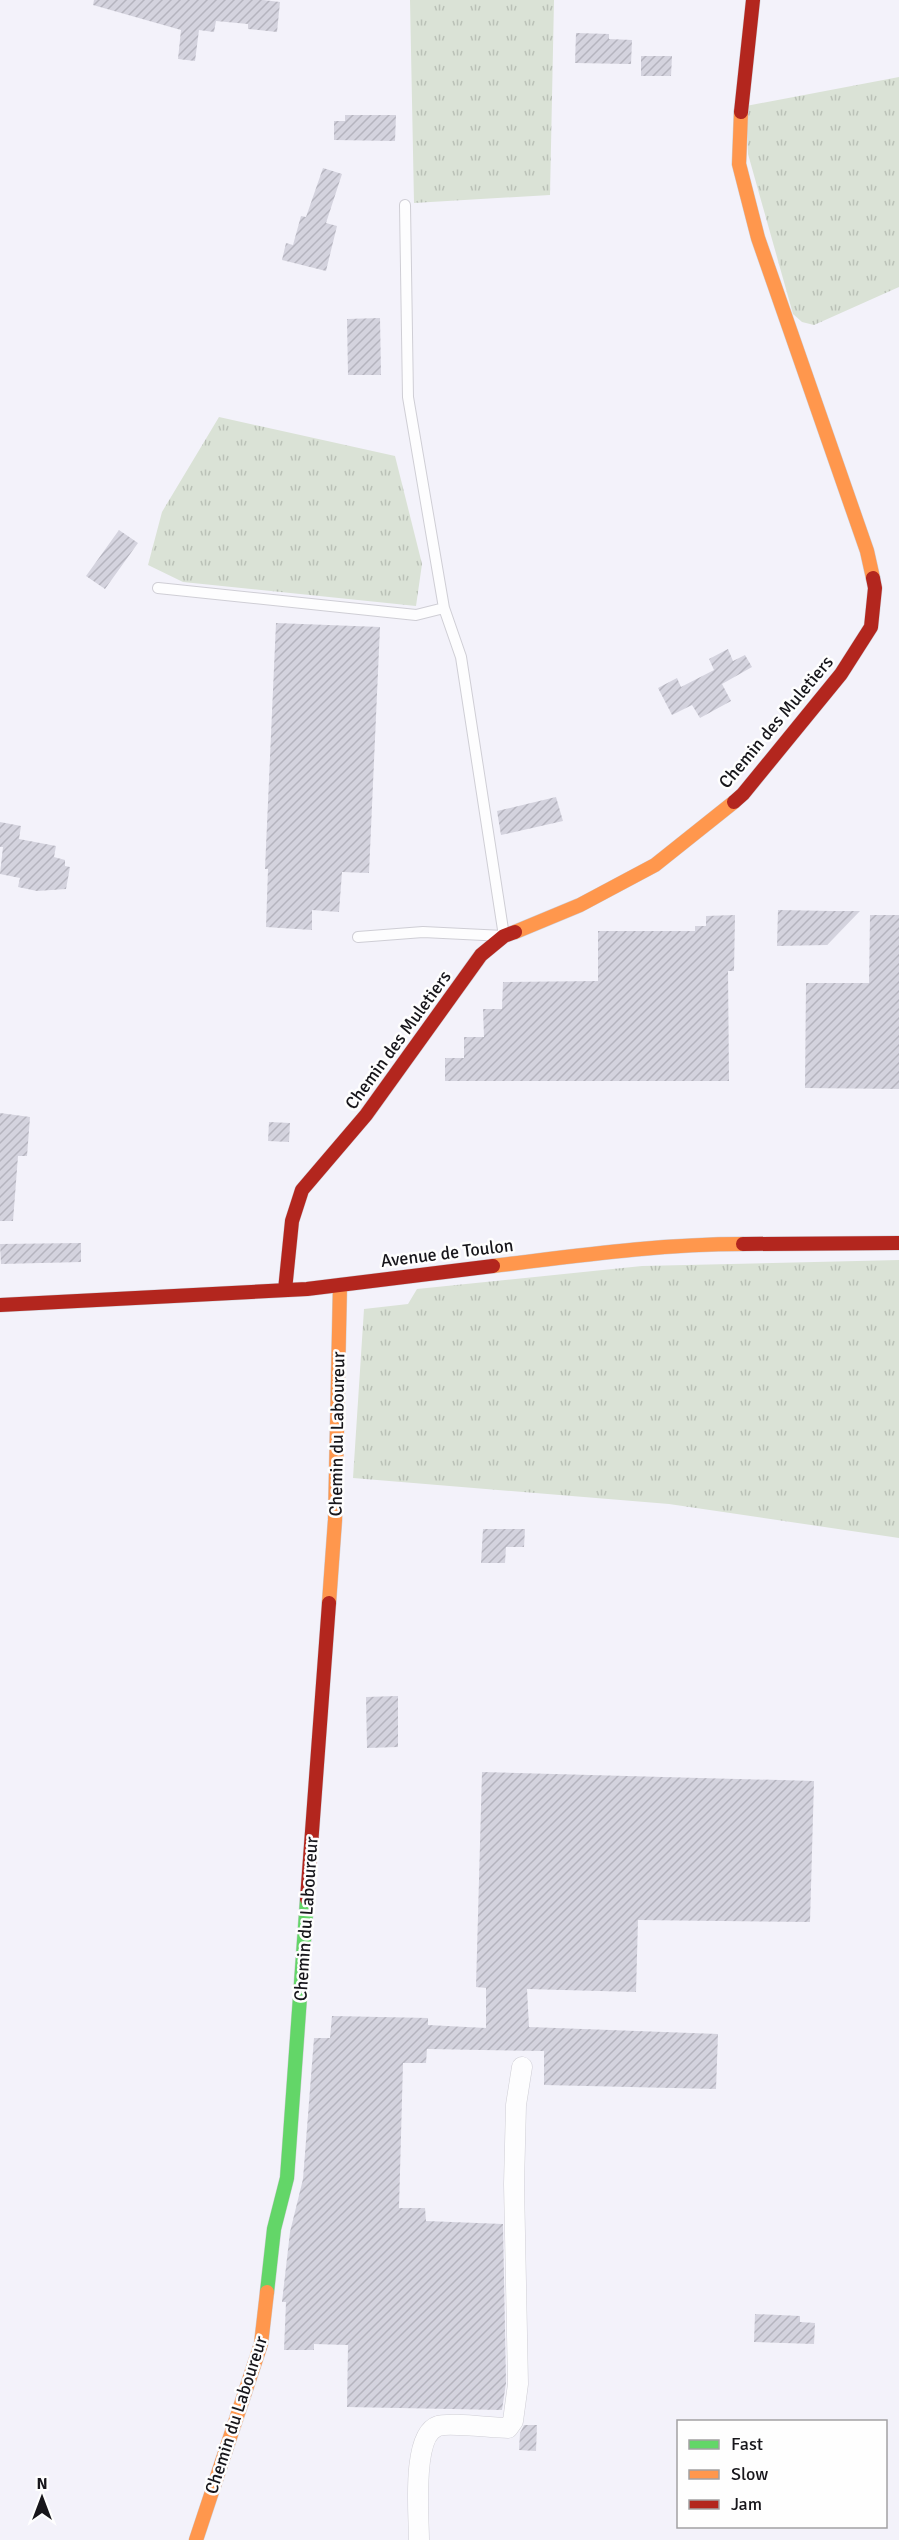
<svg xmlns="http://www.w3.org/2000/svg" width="899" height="2540" viewBox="0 0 899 2540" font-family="Signika,sans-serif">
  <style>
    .grass { fill: url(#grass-tufts) }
    .building { fill: url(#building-hatch) }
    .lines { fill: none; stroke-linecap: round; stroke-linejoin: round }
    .lane-casing { stroke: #cfced5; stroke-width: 12 }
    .street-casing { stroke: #cfced5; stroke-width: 21 }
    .fast-casing { stroke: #cfced5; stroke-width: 15 }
    .slow-casing { stroke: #cfced5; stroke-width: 15 }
    .jam-casing { stroke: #cfced5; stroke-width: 15 }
    .lane { stroke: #fdfdfe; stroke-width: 10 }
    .street { stroke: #fdfdfe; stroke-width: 20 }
    .fast { stroke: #63d668; stroke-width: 14 }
    .slow { stroke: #ff974d; stroke-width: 14 }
    .jam { stroke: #b3261e; stroke-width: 14 }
    .labels { text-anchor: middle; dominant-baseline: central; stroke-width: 5; stroke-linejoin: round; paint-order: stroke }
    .street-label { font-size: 18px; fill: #17161b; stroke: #fefefe }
  </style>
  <defs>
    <pattern id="grass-tufts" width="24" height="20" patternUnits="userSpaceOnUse" patternTransform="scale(1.5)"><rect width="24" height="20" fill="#dae2d6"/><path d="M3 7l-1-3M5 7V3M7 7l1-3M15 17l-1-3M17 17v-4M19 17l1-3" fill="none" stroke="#bac1b7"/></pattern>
    <pattern id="building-hatch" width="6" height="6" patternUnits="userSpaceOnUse" patternTransform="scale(1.5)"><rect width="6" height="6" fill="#d4d3de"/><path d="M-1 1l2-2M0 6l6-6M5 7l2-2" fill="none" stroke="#b5b4be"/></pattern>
  </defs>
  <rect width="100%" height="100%" fill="#f3f2fa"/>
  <path class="grass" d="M 410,0 L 554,0 L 550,195 L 414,203 Z
    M 899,77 L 899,287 L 814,325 L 802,322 L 793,314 L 748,154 L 746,106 Z
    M 219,417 L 395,456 L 422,564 L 416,606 L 183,582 L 148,565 L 162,512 Z
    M 899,1260 L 899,1538 L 669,1504 L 353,1478 L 364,1309 L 408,1304 L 417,1289 L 642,1266 Z"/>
  <path class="building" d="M 94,0 L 263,0 L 280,2 L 277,32 L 248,29 L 248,24 L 216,21 L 214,32 L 199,30 L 195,61 L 178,59 L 181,30 L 93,5 Z
    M 576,33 L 609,34 L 609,39 L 632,40 L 631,64 L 575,63 Z
    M 641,56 L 672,56 L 671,76 L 641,76 Z
    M 345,115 L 396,115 L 395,141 L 334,140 L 334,121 L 345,121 Z
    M 323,168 L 342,174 L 326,223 L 337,226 L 326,271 L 282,260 L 286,243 L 293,245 L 301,216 L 306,217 Z
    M 380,318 L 381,375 L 348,375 L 347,319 Z
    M 119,530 L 138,543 L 105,589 L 86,576 Z
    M 276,623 L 380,627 L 369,873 L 342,872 L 339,912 L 312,910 L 312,930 L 266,927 L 268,869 L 265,869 Z
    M 728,649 L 733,661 L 745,655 L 752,667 L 722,684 L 731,701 L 700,718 L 692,705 L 672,715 L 658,688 L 677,678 L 681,687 L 714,670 L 709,659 Z
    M 556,797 L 563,821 L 501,835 L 497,811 Z
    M 0,822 L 21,826 L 19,839 L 56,846 L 54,857 L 65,860 L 65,866 L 70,867 L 66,889 L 37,891 L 18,887 L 20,878 L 0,874 L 3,847 L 0,847 Z
    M 778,910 L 832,911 L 860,911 L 827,945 L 777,946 Z
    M 735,915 L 734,971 L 728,971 L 729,1081 L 445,1081 L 445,1058 L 464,1058 L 464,1037 L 484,1037 L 483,1009 L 502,1009 L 503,982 L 598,981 L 598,931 L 695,931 L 695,926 L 706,926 L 706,916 Z
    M 870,915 L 899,915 L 899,1089 L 805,1088 L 806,983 L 869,983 Z
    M 0,1113 L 30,1117 L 27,1156 L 18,1156 L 13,1221 L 0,1221 Z
    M 269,1122 L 290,1123 L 289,1142 L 268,1141 Z
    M 81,1243 L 81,1262 L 1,1264 L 0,1244 Z
    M 483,1529 L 525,1529 L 524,1547 L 506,1547 L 505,1563 L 481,1563 Z
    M 398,1696 L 398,1747 L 367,1748 L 366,1697 Z
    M 482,1772 L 814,1781 L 810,1922 L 638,1920 L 636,1992 L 527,1989 L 529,2027 L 718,2034 L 716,2089 L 544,2085 L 544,2051 L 427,2049 L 426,2063 L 403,2063 L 399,2208 L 425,2208 L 426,2221 L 503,2224 L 506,2383 L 502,2410 L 347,2407 L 348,2345 L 314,2344 L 314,2350 L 284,2350 L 286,2302 L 282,2302 L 290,2232 L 303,2179 L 314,2038 L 330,2038 L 332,2016 L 428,2018 L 428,2025 L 486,2028 L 486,1988 L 476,1987 Z
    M 755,2314 L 800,2316 L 800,2322 L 815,2323 L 814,2344 L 754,2342 Z
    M 524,2425 L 537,2425 L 536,2451 L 519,2450 L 520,2433 Z"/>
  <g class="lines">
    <g class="lane-casing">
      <path id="lane" d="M 158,588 L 416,615 L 444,608
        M 358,937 L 423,932 L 504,936 L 461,657 L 444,608 L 408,397 L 405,205"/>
    </g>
    <g class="street-casing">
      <path id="street" d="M 419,2540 C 419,2516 411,2435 438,2426 C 449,2422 493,2428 508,2428 L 513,2421 L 518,2384 L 514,2184 L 516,2105 L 522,2067"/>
    </g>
    <g class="fast-casing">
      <path id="fast" d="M 267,2292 L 274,2229 L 287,2178 L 307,1899"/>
    </g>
    <g class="slow-casing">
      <path id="slow" d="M 741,112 L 739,164 L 758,238 L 867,551 L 873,578
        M 515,932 L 580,905 L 655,865 L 734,802
        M 493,1266 C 576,1256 659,1244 743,1244
        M 329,1603 L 335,1520 L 340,1285
        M 196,2540 L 261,2344 L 267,2292"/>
    </g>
    <g class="jam-casing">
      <path id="jam" d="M 741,112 L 753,0
        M 734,802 L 743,794 L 841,674 L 871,627 L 875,588 L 873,578
        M 743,1244 L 899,1243
        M 285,1290 L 292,1221 L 302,1190 L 366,1115 L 481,955 L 504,936 L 515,932
        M 0,1305 L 307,1289 L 493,1266
        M 307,1899 L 329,1603"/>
    </g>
    <use href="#lane" class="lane"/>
    <use href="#street" class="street"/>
    <use href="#fast" class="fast"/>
    <use href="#slow" class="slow"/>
    <use href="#jam" class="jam"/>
  </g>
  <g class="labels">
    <g class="street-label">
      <text transform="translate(776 722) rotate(-50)">Chemin des Muletiers</text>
      <text transform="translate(398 1040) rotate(-54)">Chemin des Muletiers</text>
      <text transform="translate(447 1253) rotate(-7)">Avenue de Toulon</text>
      <text transform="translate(337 1434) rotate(-89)">Chemin du Laboureur</text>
      <text transform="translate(306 1919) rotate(-86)">Chemin du Laboureur</text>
      <text transform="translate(236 2415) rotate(-72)">Chemin du Laboureur</text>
    </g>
  </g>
  <rect x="677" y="2420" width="210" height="108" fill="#fefefe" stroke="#a2a1a3" stroke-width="1.5"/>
  <rect x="689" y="2440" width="30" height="9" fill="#63d668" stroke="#a2a1a3" stroke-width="1.5"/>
  <text x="731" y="2450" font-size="18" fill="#17161b">Fast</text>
  <rect x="689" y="2470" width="30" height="9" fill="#ff974d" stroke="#a2a1a3" stroke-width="1.5"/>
  <text x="731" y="2480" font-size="18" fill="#17161b">Slow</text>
  <rect x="689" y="2500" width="30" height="9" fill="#b3261e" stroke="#a2a1a3" stroke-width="1.5"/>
  <text x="731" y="2510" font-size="18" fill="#17161b">Jam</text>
  <g transform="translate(42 2498)" stroke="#fefefe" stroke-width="4.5" paint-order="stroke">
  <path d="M0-4.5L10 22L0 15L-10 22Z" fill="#17161b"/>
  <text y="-9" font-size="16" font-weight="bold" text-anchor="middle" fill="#17161b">N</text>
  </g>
</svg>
